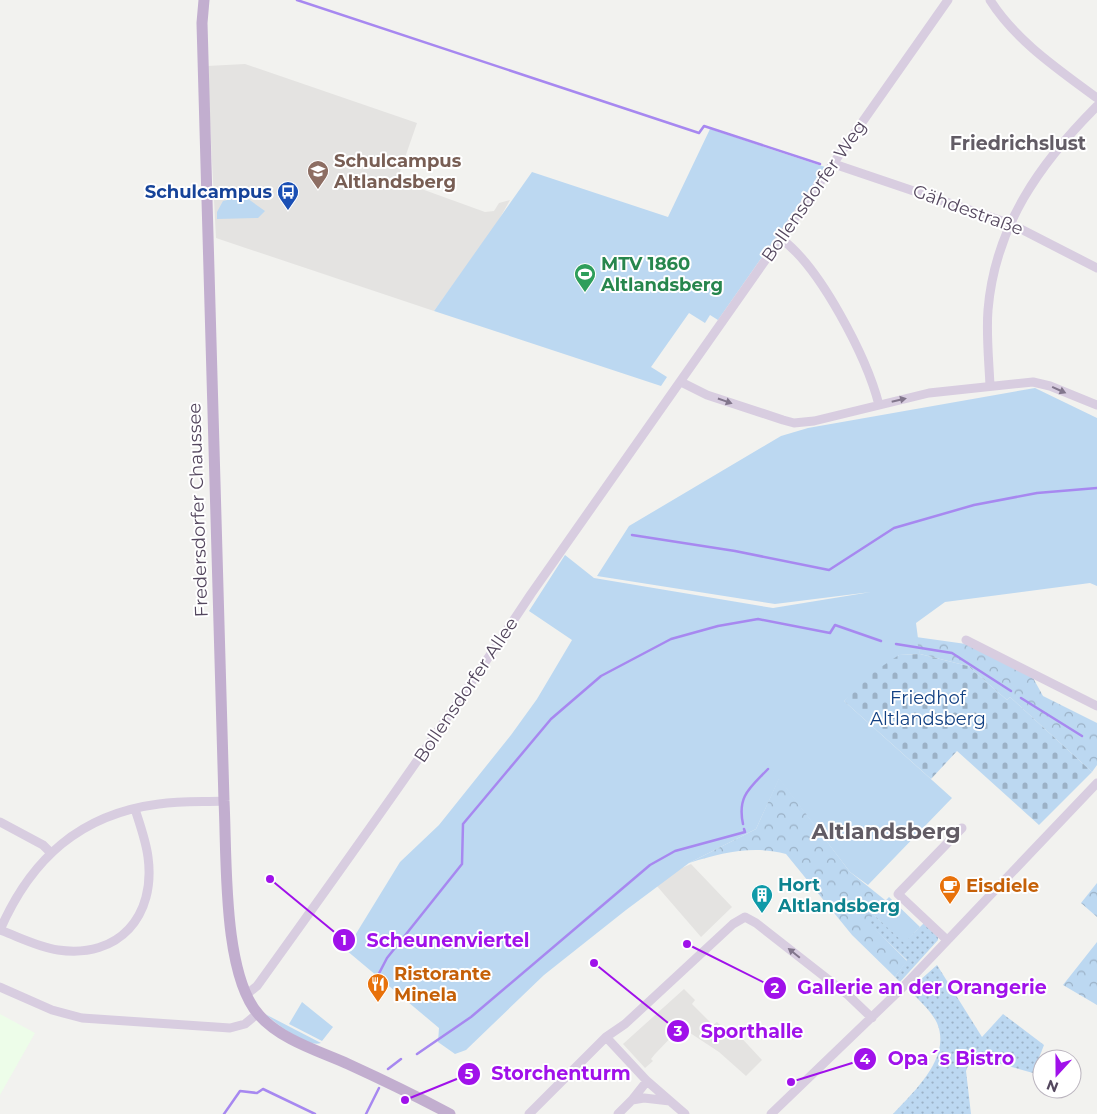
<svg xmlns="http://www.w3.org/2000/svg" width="1097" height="1114" viewBox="0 0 1097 1114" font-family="Montserrat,sans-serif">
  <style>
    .commercial { fill: #edfde9 }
    .education { fill: #e4e3e1 }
    .green { fill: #bcd8f1 }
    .forest { fill: url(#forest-crowns) }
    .cemetery { fill: url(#cemetery-stones) }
    .park { fill: url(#park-dots) }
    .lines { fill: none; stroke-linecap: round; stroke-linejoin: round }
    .stream { stroke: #a788f0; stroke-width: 2.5 }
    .minor { stroke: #d8cde0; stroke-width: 9 }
    .major { stroke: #c2aecf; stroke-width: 11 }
    .oneway { fill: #82768c }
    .labels { text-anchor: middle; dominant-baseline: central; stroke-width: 4; stroke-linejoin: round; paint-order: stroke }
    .education-label { font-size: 18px; font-weight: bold; fill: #785e54; stroke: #fff; text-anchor: start }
    .street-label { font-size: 18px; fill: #54475e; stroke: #fff }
    .transit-label { font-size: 18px; font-weight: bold; fill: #164399; stroke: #fff; text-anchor: end }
    .leisure-label { font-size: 18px; font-weight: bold; fill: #27864d; stroke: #fff; text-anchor: start }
    .park-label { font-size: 18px; fill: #134183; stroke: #fff }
    .culture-label { font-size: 18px; font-weight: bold; fill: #0d838f; stroke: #fff; text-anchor: start }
    .food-label { font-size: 18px; font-weight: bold; fill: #c56008; stroke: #fff; text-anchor: start }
    .neighbourhood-label { font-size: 19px; font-weight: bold; fill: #625c65; stroke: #fff }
    .district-label { font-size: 22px; font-weight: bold; fill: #625c65; stroke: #fff }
    .leader { fill: none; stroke: #a011ea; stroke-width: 2 }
    .callout-dot { fill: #a011ea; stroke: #fff; stroke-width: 2 }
    .mark-label { font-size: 15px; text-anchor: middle; font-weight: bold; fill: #fff }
    .callout-label { font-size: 19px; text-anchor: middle; font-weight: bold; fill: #a011ea; stroke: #fff; stroke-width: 4; stroke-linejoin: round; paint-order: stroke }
  </style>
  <defs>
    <pattern id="forest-crowns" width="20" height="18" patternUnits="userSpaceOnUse" patternTransform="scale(1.25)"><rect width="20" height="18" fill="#bcd8f1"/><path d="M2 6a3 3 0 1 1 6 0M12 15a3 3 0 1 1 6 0" fill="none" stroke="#9bb1c6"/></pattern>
    <pattern id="cemetery-stones" width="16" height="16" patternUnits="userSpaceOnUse" patternTransform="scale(1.25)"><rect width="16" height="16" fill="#bcd8f1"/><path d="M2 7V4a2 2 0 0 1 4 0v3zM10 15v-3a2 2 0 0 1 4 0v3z" fill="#9bb1c6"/></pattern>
    <pattern id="park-dots" width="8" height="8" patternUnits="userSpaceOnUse" patternTransform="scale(1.25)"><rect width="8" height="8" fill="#bcd8f1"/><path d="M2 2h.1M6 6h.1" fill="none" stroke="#9bb1c6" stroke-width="1.8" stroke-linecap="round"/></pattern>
  </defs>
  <rect width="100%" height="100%" fill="#f2f2ef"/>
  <path class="commercial" d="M 0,1014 L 35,1033 L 0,1095 Z"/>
  <path class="education" d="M 245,64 L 417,123 L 400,172 L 405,183 L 485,212 L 494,211 L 499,203 L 510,200 L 496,225 L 434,311 L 216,238 L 207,66 Z
    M 691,864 L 732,907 L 701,937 L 656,885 L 668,874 Z
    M 684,989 L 695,1000 L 692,1004 L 713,1025 L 717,1022 L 731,1036 L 736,1032 L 762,1060 L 746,1076 L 719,1052 L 681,1027 L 655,1054 L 651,1059 L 653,1061 L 645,1068 L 623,1044 Z"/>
  <path class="green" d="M 710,129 L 825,167 L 718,320 L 710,315 L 705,323 L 689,313 L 651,367 L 667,377 L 661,386 L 434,311 L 532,172 L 668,217 Z
    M 244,196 L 265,211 L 258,218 L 217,219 L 217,212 L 223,201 Z
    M 1035,388 L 1097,418 L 1097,586 L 1090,583 L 945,602 L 916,623 L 920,654 L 899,655 L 844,701 L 952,798 L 868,885 L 850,872 L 779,779 L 756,829 L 689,863 L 626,910 L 544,975 L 466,1050 L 455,1054 L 438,1042 L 439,1028 L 346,950 L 400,862 L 439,825 L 511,735 L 537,699 L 572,640 L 529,611 L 565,555 L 594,578 L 773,608 L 871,592 L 775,604 L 597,576 L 629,526 L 781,436 L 808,428 Z
    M 889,897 L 920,927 L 904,944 L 873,914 Z
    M 302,1002 L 333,1027 L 322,1041 L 289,1024 Z
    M 265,1014 L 321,1043 C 306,1048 276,1023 265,1014 Z"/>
  <path class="forest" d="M 916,637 L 966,644 L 1032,676 L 1043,696 L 1097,723 L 1097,765 L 1092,772 L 1010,697 L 1007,700 L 968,666 L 920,654 Z
    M 779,778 L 850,872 L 885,900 L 869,923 L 907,961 L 895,977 L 852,935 L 786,854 C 752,845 722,853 689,863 L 756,829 Z
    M 1097,883 L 1097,917 L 1081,903 Z
    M 1097,942 L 1097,1005 L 1063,985 Z"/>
  <path class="cemetery" d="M 920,654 L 968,666 L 1007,700 L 1010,697 L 1092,772 L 1039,825 L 957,751 L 931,779 L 844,701 L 872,673 L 899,655 Z"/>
  <path class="park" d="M 873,914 L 904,943 L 924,923 L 938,936 L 938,940 L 900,982 L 895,977 L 907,960 L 868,923 Z
    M 937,965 L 982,1037 L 1003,1014 L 1044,1045 L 1033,1073 L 972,1056 L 966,1071 L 971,1114 L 893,1114 C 913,1092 952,1058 937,1023 C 932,1012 918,999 909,990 Z"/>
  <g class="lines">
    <path class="stream" d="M 297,0 L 699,133 L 704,126 L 820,164
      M 632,535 L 735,551 L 829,570 L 894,528 L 974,505 L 1037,493 L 1097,488
      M 896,644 L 952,653 L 1011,691
      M 1021,698 L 1082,736
      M 743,824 C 737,796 750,788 768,769
      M 374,983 L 387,958 L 462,864 L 463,824 L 551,719 L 601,676 L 671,639 L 718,626 L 758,619 L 830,633 L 835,625 L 881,641
      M 417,1054 L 471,1017 L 650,865 L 675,851 L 745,832 L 744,829
      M 388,1069 L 401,1059
      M 224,1114 L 240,1091 L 257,1093 L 263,1089 L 315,1114
      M 366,1114 L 379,1088"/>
    <path class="minor" d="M 990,0 C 1016,41 1058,69 1097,98
      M 834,164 L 1011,224 L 1097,268
      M 780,238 C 820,266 867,358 879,405
      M 681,382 L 707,395 L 783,420 L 794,423 L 814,421 L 929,393 L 1033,382 L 1050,386 L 1097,405
      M 990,386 C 989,361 986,335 988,310 C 995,226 1040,163 1097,106
      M 966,640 L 1097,706
      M 0,822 L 43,845 L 50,852
      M 0,930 C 31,859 80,814 159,804 C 181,801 203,802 224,801
      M 0,930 C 19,937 38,947 58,950 C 119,959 156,916 148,857 C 146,841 140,825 135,809
      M 947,940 L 898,894 L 962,828
      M 0,987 L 52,1010 L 82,1018 L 230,1028 L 245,1024 L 257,1014
      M 247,994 L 257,986 C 350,857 443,727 531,594 L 948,0
      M 606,1037 L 647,1081 L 670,1101
      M 632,1100 L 647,1081
      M 529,1114 L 606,1037 L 625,1024 L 733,924 L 745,917 L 756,923 L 848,995 L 872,1018
      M 618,1114 L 632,1100 L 644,1098 L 670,1101 L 685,1114
      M 771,1114 L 902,988 L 1097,783"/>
    <path class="major" d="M 204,0 L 202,23 L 224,801 C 227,855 222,974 259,1015 C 281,1040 319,1051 348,1064 C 383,1080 416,1096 450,1114"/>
  </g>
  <defs><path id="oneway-solid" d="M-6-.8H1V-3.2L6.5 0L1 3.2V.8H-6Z" transform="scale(1.25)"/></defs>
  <g class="oneway">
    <use href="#oneway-solid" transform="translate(1059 390) rotate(24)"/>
    <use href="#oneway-solid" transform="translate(899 400) rotate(-13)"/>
    <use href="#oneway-solid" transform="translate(725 401) rotate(19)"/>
    <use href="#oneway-solid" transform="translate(794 953) rotate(-141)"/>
  </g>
  <defs>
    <g id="school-pin" transform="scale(1.125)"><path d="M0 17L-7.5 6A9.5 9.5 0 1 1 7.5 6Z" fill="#8d6e63" stroke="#fff"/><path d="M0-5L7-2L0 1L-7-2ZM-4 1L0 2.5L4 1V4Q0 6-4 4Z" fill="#fff"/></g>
    <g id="bus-pin" transform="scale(1.125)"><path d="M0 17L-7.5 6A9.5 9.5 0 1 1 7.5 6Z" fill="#1a4fb4" stroke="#fff"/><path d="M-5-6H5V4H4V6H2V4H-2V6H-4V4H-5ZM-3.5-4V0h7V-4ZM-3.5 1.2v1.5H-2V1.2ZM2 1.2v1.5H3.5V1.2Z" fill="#fff"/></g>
    <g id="stadium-pin" transform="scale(1.125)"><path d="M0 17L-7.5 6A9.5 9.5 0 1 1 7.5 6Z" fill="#2e9e5b" stroke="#fff"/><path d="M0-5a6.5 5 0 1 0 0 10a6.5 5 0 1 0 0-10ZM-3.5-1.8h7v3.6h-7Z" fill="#fff"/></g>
    <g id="cafe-pin" transform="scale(1.125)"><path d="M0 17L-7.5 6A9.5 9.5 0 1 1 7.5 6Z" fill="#e8710a" stroke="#fff"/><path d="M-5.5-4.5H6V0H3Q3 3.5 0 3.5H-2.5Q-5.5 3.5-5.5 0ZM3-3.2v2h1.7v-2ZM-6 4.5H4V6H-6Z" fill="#fff"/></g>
    <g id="building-pin" transform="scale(1.125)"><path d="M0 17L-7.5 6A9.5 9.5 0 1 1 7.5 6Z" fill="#0f9aa8" stroke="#fff"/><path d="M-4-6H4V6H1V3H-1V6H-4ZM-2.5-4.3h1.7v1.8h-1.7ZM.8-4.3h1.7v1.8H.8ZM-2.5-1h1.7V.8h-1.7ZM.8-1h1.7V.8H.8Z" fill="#fff"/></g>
    <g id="restaurant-pin" transform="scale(1.125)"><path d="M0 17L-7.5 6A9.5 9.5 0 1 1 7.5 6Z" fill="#e8710a" stroke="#fff"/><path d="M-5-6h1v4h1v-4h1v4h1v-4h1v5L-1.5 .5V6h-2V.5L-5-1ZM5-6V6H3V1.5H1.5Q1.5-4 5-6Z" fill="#fff"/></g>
  </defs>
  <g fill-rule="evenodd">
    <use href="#school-pin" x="318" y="171"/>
    <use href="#bus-pin" x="288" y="192"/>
    <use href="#stadium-pin" x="585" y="274"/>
    <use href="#cafe-pin" x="950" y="886"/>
    <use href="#building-pin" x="762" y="895"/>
    <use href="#restaurant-pin" x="378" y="984"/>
  </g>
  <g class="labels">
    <g class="education-label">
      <text x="334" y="161">Schulcampus<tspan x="334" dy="21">Altlandsberg</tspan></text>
    </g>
    <g class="street-label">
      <text transform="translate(814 191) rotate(-55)">Bollensdorfer Weg</text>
      <text transform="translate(968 210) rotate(20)">Gähdestraße</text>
      <text transform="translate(198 510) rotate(-92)">Fredersdorfer Chaussee</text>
      <text transform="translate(466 690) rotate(-56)">Bollensdorfer Allee</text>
    </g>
    <g class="transit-label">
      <text x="272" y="192">Schulcampus</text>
    </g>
    <g class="leisure-label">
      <text x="601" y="264">MTV 1860<tspan x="601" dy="21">Altlandsberg</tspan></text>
    </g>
    <g class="park-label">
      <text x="928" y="698">Friedhof<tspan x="928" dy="21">Altlandsberg</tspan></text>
    </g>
    <g class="culture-label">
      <text x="778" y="885">Hort<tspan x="778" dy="21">Altlandsberg</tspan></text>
    </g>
    <g class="food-label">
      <text x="966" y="886">Eisdiele</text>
      <text x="394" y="974">Ristorante<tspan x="394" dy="21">Minela</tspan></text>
    </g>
    <g class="neighbourhood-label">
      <text x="1018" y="143">Friedrichslust</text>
    </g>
    <g class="district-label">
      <text x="886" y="831">Altlandsberg</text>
    </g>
  </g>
  <path class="leader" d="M270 879L344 940M687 944L775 988M594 963L678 1031M791 1082L865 1059M405 1100L469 1074"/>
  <g class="callout-dot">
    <circle cx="270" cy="879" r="5"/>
    <circle cx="687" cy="944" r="5"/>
    <circle cx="594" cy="963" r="5"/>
    <circle cx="791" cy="1082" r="5"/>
    <circle cx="405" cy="1100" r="5"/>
    <circle cx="344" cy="940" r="12"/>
    <circle cx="775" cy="988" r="12"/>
    <circle cx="678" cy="1031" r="12"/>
    <circle cx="865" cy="1059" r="12"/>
    <circle cx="469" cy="1074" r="12"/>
  </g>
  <g class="mark-label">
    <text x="344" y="945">1</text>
    <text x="775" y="993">2</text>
    <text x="678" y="1036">3</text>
    <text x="865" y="1064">4</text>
    <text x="469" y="1079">5</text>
  </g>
  <g class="callout-label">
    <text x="448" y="947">Scheunenviertel</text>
    <text x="922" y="994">Gallerie an der Orangerie</text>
    <text x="752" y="1038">Sporthalle</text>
    <text x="951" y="1065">Opa´s Bistro</text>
    <text x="561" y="1080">Storchenturm</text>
  </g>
  <g transform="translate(1057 1074) rotate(201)"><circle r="24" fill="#ffffff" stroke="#bbb5bf"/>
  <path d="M0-4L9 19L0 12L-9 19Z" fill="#a011ea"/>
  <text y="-8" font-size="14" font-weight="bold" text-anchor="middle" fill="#54475e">N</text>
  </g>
</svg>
